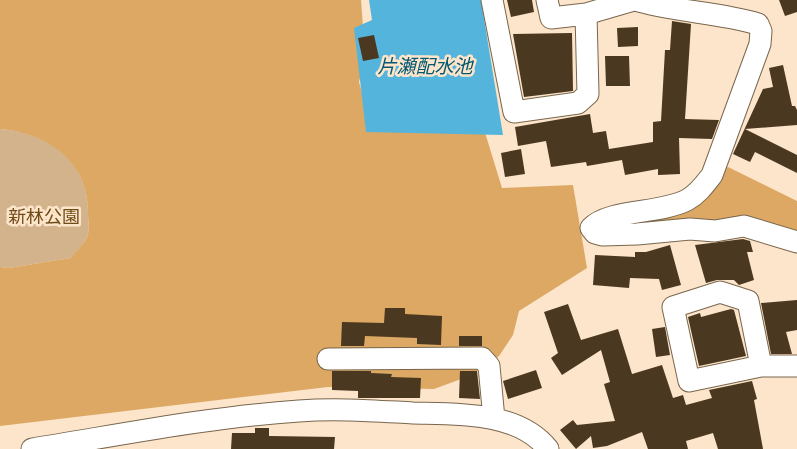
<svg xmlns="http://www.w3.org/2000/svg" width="797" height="449" viewBox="0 0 797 449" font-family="'PT Sans Narrow','Noto Sans JP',sans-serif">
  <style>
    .green { fill: #d3b38c }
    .forest { fill: #dca863 }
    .water { fill: #54b4db }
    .building { fill: #4a3820 }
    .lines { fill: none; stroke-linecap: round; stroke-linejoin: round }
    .minor-casing { stroke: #79664d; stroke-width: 23 }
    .minor { stroke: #fff; stroke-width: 21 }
    .labels { text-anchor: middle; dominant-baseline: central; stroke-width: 5; stroke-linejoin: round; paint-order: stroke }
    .park-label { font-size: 18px; fill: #6f4b18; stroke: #fce5ca }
    .water-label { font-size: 19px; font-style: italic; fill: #045872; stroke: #fce5ca }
  </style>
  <rect width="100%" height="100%" fill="#fce5ca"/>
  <path class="green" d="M 0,129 C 50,133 89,162 88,214 C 88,221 90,232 87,237 C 84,245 76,252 71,258 L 9,268 L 0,267 Z"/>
  <path class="forest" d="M 0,0 L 361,0 L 365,55 L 359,82 L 369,119 L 483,126 L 502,188 L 573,185 L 587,268 L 519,311 L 513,335 L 499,356 L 472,375 L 434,389 L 328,387 L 0,426 L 0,267 L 9,268 L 71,258 C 75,252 85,244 87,237 C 90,231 88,220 88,213 C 89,162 48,133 0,129 Z
    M 728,167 L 797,201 L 797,237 L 649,222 L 693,205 L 720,171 Z"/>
  <path class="water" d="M 369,0 L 481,0 L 503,135 L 366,132 L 354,28 L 372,20 Z"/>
  <path class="building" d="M 507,0 L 532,0 L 534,12 L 511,17 Z
    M 779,0 L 797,0 L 797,12 L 785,16 Z
    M 672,21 L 691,24 L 685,119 L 719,120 L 712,139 L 679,138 L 680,174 L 658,175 L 658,169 L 625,175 L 622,160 L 587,166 L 586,162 L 551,167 L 546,141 L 518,146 L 515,127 L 590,114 L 593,133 L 606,131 L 609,149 L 653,142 L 653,122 L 661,121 L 665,50 L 670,50 Z
    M 638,27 L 638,46 L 618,47 L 617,28 Z
    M 572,33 L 573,91 L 524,97 L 513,34 Z
    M 374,35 L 379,58 L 363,61 L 358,38 Z
    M 605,56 L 629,56 L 630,86 L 606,86 Z
    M 783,65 L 792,106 L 795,106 L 797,110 L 797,125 L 745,129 L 797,155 L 797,173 L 755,152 L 750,162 L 733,154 L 763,89 L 773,87 L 769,68 Z
    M 521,149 L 525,174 L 505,177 L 501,153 Z
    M 743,239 L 750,241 L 753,252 L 747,252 L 754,280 L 739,285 L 734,280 L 717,280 L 706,283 L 695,245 Z
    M 670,245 L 681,285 L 662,290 L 659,279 L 630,278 L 629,288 L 593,285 L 595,255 L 635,257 L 635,252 L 646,252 Z
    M 797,300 L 797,330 L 786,332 L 792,354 L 771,354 L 761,303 Z
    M 568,304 L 581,340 L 618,329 L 632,374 L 662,365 L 673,398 L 683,395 L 686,405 L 712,398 L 709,390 L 752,381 L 757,399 L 754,400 L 763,449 L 718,449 L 713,433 L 686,441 L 688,449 L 648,449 L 642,432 L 607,446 L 593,448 L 591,436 L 576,449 L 560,430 L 573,420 L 577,425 L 615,421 L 604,384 L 610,382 L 601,350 L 562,375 L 551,358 L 558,353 L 544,312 Z
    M 385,308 L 405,308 L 405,314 L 442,316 L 441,345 L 417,344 L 417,338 L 365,336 L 364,346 L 341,346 L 342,322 L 384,323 Z
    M 731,309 L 734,310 L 746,356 L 699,366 L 688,317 L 700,313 L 701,317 Z
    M 665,327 L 670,355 L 656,357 L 652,329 Z
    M 459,336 L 482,336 L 482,346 L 459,346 Z
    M 536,370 L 542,388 L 508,399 L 503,381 Z
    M 332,371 L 371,371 L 371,373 L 392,374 L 391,377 L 421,378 L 420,398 L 358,398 L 358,391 L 332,390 Z
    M 460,371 L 477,371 L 480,399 L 459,398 Z
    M 255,428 L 269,428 L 269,436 L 335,437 L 334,449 L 231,449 L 232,433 L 255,433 Z"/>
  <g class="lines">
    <g class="minor-casing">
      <path id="minor" d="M 492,0 L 514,112 L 578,103 L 588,94 L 586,14
        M 547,0 L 551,18 L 586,14 L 634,0
        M 635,0 C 675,12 718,12 758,24 L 761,31 L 760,44 L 712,175 C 705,184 698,194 687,200 C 660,214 609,209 591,228 L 595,233 L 602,235 L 637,234 L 690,229 L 715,231 L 744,226 L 797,242
        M 328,359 L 482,358 L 489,366 L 494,419
        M 761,366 L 748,301 L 720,292 L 673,307 L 689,381 L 761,366 L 797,366
        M 32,449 C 120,435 209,417 299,411 C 337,408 375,411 413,413 C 456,414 518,411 548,449"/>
    </g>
    <use href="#minor" class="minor"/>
  </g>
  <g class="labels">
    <g class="park-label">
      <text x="44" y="216">新林公園</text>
    </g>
    <g class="water-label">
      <text x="425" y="66">片瀬配水池</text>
    </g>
  </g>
</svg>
